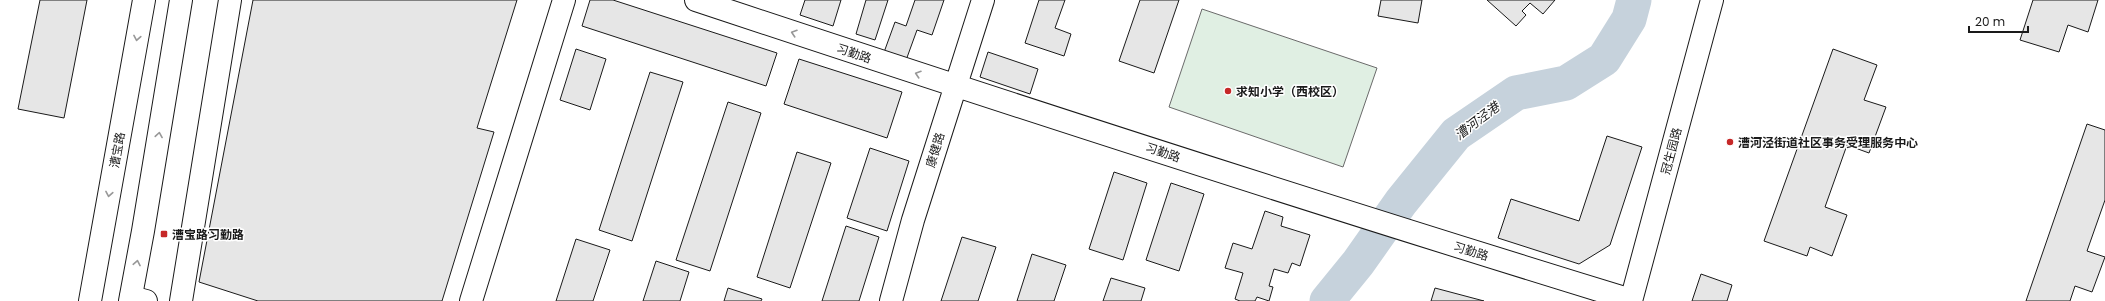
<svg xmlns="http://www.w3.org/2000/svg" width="2105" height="301" viewBox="0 0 2105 301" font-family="Poppins,'Noto Sans SC',sans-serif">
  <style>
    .green { fill: #e0efe3; stroke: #6a6a6a }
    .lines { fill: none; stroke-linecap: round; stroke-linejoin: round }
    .river { stroke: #c6d2dc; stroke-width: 35 }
    .building { fill: #e6e6e6; stroke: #1a1a1a }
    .minor-casing { stroke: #1a1a1a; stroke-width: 24 }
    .major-casing { stroke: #1a1a1a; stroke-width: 24 }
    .minor { stroke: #fff; stroke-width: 22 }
    .major { stroke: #fff; stroke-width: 22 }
    .oneway { stroke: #989898 }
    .poi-dot { fill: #c62828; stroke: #fff; stroke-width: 1.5 }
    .labels { text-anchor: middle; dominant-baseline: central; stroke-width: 3; stroke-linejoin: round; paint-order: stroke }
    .street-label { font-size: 12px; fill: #1a1a1a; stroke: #fff }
    .poi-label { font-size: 12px; font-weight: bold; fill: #1a1a1a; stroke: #fff; text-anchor: start }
    .water-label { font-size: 13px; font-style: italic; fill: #1a1a1a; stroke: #fff }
  </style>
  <rect width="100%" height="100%" fill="#fff"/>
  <path class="green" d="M 1202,9 L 1377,68 L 1343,167 L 1169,107 Z"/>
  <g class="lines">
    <path class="river" d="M 1327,301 L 1358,263 L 1401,202 L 1456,134 L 1516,93 L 1566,83 L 1604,59 L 1629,19 L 1634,0"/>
  </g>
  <path class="building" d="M 40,0 L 87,0 L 64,118 L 18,109 Z
    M 253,0 L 517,0 L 477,128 L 494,132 L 442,301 L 258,301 L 199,282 Z
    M 590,0 L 613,0 L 777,53 L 766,86 L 582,26 Z
    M 805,0 L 841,0 L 833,26 L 800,15 Z
    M 866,0 L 888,0 L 875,40 L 856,34 Z
    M 915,0 L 944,0 L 932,35 L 917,30 L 905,63 L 883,55 L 895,22 L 906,26 Z
    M 1039,0 L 1065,0 L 1055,28 L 1071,34 L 1064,56 L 1025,43 Z
    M 1140,0 L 1179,0 L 1154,73 L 1119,61 Z
    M 1381,0 L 1422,0 L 1418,23 L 1378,16 Z
    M 1487,0 L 1555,0 L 1543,14 L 1530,3 L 1522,11 L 1526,15 L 1516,26 Z
    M 2033,0 L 2098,0 L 2088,32 L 2068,25 L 2059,52 L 2020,40 Z
    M 576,49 L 606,59 L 590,110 L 560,100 Z
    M 1833,49 L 1877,65 L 1864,100 L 1886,107 L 1869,153 L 1847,145 L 1825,207 L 1847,215 L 1832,256 L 1810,247 L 1807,256 L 1764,241 Z
    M 988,52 L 1038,69 L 1030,94 L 980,77 Z
    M 799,59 L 902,92 L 887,138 L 784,104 Z
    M 650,72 L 683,82 L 632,241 L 599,230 Z
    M 728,102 L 761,113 L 710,271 L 676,260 Z
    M 2087,124 L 2105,130 L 2105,200 L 2087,251 L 2105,257 L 2092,292 L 2075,286 L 2070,301 L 2026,301 Z
    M 1607,136 L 1642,147 L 1610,245 L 1579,264 L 1498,238 L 1511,199 L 1579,221 Z
    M 870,148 L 909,161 L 887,231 L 847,218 Z
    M 797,152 L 831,163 L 790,288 L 757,277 Z
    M 1114,172 L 1147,183 L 1123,260 L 1089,249 Z
    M 1171,183 L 1204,194 L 1179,271 L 1146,260 Z
    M 1265,211 L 1283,217 L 1281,226 L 1310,235 L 1300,266 L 1292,263 L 1288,273 L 1274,269 L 1269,286 L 1273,287 L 1269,301 L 1257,297 L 1255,301 L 1240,301 L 1235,299 L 1243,273 L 1225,268 L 1233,243 L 1252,249 Z
    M 846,226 L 879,237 L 859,301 L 822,301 Z
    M 962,237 L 996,247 L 978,301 L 941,301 Z
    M 576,239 L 610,250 L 593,301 L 556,301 Z
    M 1032,254 L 1066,265 L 1054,301 L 1017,301 Z
    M 656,261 L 689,272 L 680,301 L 643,301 Z
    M 1701,274 L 1732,285 L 1727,301 L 1692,301 Z
    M 1111,278 L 1145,288 L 1141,301 L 1103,301 Z
    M 728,288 L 762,299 L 761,301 L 724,301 Z
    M 1435,288 L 1484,301 L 1431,301 Z"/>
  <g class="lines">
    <g class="minor-casing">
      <path id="minor" d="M 696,0 C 1006,103 1318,204 1631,300
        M 131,297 L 146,301
        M 181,301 L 230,0
        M 471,301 L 564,0
        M 891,301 L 913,220 L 983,0
        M 1631,301 L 1712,0"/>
    </g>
    <g class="major-casing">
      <path id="major" d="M 90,301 L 144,0
        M 130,301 L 143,231 L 181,0"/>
    </g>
    <use href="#minor" class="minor"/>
    <use href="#major" class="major"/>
  </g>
  <defs><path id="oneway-chevron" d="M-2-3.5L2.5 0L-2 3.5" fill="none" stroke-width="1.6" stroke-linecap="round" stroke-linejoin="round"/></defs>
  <g class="oneway">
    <use href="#oneway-chevron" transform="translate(794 33) rotate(-162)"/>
    <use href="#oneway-chevron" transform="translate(137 38) rotate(100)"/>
    <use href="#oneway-chevron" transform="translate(918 74) rotate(-162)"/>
    <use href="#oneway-chevron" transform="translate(159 135) rotate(-81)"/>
    <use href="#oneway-chevron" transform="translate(109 194) rotate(100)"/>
    <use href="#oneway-chevron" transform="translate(137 263) rotate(-79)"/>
  </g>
  <g class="poi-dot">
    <circle cx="1228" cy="91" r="4"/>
    <circle cx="1730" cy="142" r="4"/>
    <rect x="160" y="230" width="8" height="8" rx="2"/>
  </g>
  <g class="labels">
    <g class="street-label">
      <text transform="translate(854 53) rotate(18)">习勤路</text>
      <text transform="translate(117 150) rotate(-80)">漕宝路</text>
      <text transform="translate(935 150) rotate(-73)">康健路</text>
      <text transform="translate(1671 151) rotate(-75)">冠生园路</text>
      <text transform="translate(1163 152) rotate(18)">习勤路</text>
      <text transform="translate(1471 251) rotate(17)">习勤路</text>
    </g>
    <g class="poi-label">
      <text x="1236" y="91">求知小学（西校区）</text>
      <text x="1738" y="142">漕河泾街道社区事务受理服务中心</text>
      <text x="172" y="234">漕宝路习勤路</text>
    </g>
    <g class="water-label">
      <text transform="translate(1477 121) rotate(-37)">漕河泾港</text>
    </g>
  </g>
  <path d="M1969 26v6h59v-6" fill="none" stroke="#1a1a1a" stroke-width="2"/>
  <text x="1975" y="26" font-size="12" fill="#1a1a1a" stroke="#ffffff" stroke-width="3" paint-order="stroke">20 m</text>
</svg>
